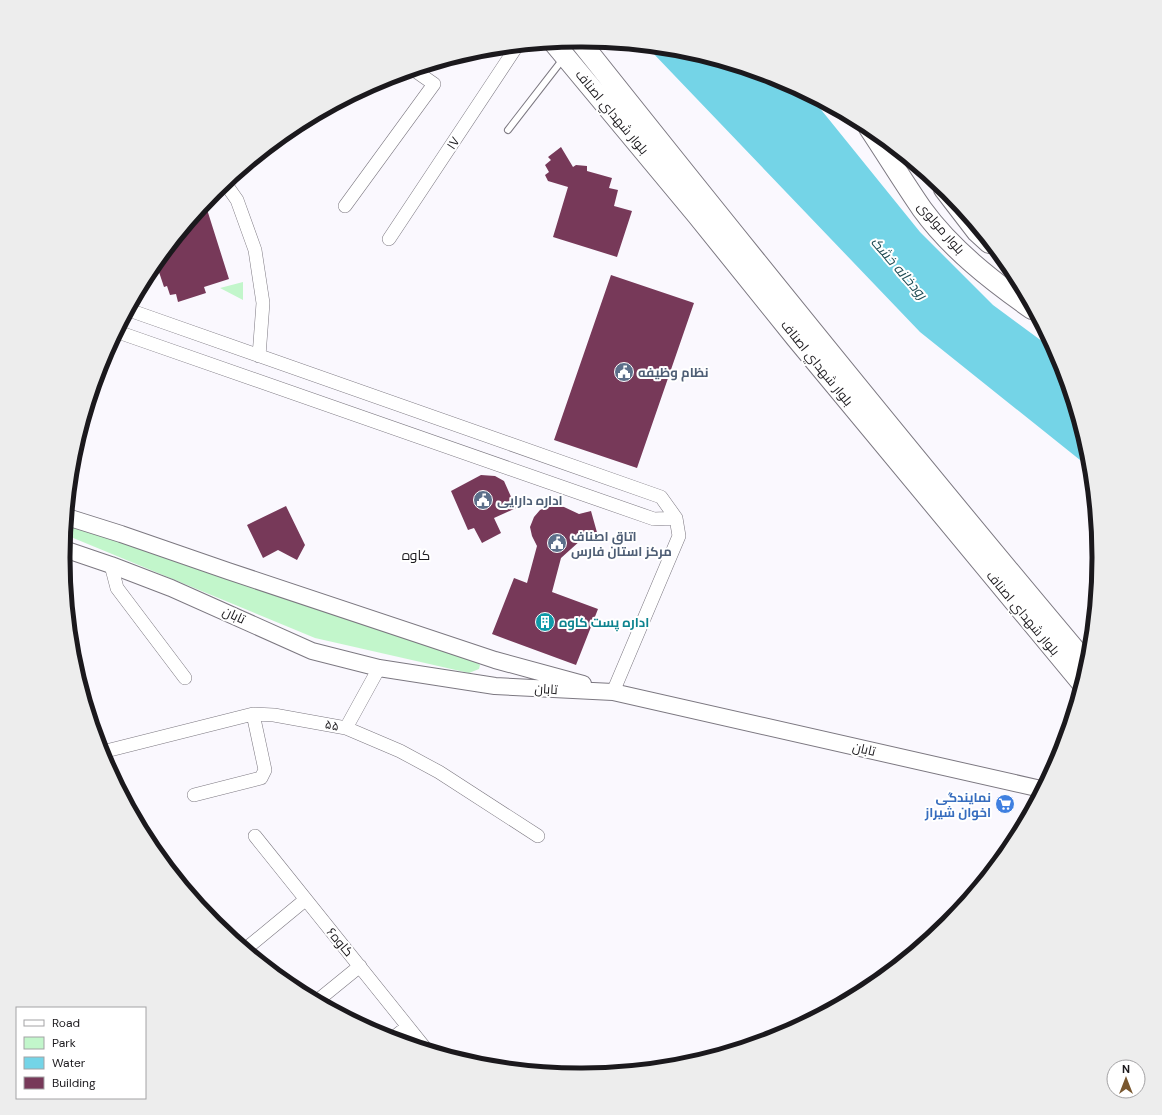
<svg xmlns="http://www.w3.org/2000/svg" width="1162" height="1115" viewBox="0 0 1162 1115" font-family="'DM Sans',Cairo,sans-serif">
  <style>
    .green { fill: #c2f6cb }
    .water { fill: #74d4e7 }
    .building { fill: #773959 }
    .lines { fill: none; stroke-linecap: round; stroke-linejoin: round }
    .service-casing { stroke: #7c7881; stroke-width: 8 }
    .minor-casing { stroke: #7c7881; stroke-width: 14 }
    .tertiary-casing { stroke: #7c7881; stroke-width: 18 }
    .primary-casing { stroke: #7c7881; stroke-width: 22 }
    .service { stroke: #fff; stroke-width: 6 }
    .minor { stroke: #fff; stroke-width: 13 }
    .tertiary { stroke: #fff; stroke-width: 16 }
    .primary { stroke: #fff; stroke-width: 20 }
    .labels { text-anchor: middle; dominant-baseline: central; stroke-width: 4; stroke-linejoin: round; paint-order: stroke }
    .street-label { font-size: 13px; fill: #1b191d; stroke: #fff }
    .service-label { font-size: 13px; font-weight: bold; fill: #4e5e75; stroke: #fff; text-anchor: start }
    .culture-label { font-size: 13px; font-weight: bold; fill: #0d838f; stroke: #fff; text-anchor: start }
    .shop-label { font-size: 13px; font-weight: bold; fill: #366cbe; stroke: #fff; text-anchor: end }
    .water-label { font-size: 14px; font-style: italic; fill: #214d55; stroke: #fff }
    .neighbourhood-label { font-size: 14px; fill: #1b191d; stroke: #fff }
    .rim { fill: none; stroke: #1b191d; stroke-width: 5 }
  </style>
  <rect width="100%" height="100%" fill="#faf8fe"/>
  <path class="green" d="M 243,282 L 243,300 L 220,288 Z
    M 67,524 L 474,659 L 480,665 L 479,669 L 469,673 L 315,638 L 66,535 Z"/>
  <path class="water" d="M 648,47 L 682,50 L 779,79 L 810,96 L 920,232 L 993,305 L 1054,350 L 1059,360 L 1089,457 L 1090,468 L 920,332 L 651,51 Z"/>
  <path class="building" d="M 561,147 L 573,167 L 576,165 L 587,166 L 587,171 L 612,178 L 609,188 L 618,190 L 614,206 L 632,211 L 617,257 L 553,237 L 568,187 L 548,181 L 545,175 L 549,172 L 545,165 L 551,160 L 548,157 Z
    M 205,203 L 229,279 L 204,287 L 206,293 L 178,302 L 176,294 L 170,295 L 167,286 L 164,287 L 156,263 Z
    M 611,275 L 694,303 L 637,468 L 554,440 Z
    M 481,475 L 495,476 L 504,481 L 516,508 L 494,518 L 501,533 L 482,543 L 474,528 L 468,530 L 451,491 Z
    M 552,505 L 564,507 L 579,514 L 591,511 L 598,536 L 581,540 L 561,558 L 552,592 L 598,609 L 576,665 L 492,634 L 514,578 L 527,583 L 537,546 L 532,536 L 530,527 L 534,517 L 540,510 Z
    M 286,506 L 305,545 L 297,560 L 278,550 L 263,558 L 247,525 Z"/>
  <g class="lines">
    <g class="service-casing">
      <path id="service" d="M 508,130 L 563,59"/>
    </g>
    <g class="minor-casing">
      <path id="minor" d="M 225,183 L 237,200 L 255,250 L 263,303 L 259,356
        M 345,206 L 434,84 L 414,70
        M 389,239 L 517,46
        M 129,310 L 661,497 L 676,518 L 679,536 L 613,692
        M 118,332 L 654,519 L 676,518
        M 111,565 L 117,588 L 185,678
        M 346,728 L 379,668
        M 102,752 L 253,714 L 274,715 L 346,728 L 400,751 L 439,772 L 538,836
        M 194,795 L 261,778 L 265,770 L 253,714
        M 255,836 L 425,1048
        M 248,947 L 305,900
        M 317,1001 L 360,966
        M 393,1038 L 407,1027"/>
    </g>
    <g class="tertiary-casing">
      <path id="tertiary" d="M 67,517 L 121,534 L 228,571 L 495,660 L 583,684
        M 64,549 L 111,565 L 171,588 L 312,651 L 379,668 L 495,686 L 613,692 L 1041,789"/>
    </g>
    <g class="primary-casing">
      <path id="primary" d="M 579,40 C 746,250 914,459 1087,664
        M 554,43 L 697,215 L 796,338 L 1081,682
        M 869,128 C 887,155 904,183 922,209 C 951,249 992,281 1032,309
        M 944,189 L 977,232 L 989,243"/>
    </g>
    <use href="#service" class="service"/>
    <use href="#minor" class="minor"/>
    <use href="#tertiary" class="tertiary"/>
    <use href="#primary" class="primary"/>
  </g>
  <defs>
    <g id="civic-disc" transform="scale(1)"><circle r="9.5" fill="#5c6f8a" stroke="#fff"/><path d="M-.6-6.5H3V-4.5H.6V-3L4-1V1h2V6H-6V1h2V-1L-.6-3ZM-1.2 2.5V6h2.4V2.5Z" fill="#fff"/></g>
    <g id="building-disc" transform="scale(1)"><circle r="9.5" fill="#0f9aa8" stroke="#fff"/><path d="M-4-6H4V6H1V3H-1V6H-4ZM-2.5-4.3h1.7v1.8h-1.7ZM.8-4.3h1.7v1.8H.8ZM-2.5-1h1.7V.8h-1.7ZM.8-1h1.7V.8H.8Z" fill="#fff"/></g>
    <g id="supermarket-disc" transform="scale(1)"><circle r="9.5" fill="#3f7fe0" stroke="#fff"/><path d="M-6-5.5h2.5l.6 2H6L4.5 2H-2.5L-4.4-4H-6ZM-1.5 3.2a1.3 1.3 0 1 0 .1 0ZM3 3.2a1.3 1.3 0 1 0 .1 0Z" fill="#fff"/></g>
  </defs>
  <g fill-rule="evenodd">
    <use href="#civic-disc" x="624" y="372"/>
    <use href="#civic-disc" x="483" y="500"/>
    <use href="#civic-disc" x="557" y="543"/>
    <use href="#building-disc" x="545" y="622"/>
    <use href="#supermarket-disc" x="1005" y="804"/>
  </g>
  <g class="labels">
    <g class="street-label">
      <text transform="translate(612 112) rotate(50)">بلوار شهداي اصناف</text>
      <text transform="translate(453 143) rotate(-57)">۱۷</text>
      <text transform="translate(941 228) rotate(49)">بلوار مولوی</text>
      <text transform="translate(817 363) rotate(51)">بلوار شهداي اصناف</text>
      <text transform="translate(1023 613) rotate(50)">بلوار شهداي اصناف</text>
      <text transform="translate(234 615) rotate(25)">تابان</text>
      <text transform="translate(546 689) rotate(3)">تابان</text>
      <text transform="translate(332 725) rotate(11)">۵۵</text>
      <text transform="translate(864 749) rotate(13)">تابان</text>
      <text transform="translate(340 942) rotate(50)">کاوه۶</text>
    </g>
    <g class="service-label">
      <text x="638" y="372">نظام وظیفه</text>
      <text x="497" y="500">اداره دارایی</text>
      <text x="571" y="536">اتاق اصناف<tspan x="571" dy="15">مرکز استان فارس</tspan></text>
    </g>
    <g class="culture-label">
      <text x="559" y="622">اداره پست کاوه</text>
    </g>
    <g class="shop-label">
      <text x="991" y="797">نمایندگی<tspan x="991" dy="15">اخوان شیراز</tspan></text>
    </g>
    <g class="water-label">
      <text transform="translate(899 268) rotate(49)">رودخانه خشک</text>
    </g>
    <g class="neighbourhood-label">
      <text x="416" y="555">کاوه</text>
    </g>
  </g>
  <path d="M0 0H1162V1115H0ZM580 47H582A510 510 0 0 1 1092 557V558A510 510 0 0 1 582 1068H580A510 510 0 0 1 70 558V557A510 510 0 0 1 580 47Z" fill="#ededed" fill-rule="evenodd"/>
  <path class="rim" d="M580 47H582A510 510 0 0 1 1092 557V558A510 510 0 0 1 582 1068H580A510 510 0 0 1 70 558V557A510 510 0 0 1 580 47Z"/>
  <rect x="16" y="1007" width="130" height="92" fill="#ffffff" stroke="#a4a3a5"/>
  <rect x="24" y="1020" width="20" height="6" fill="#ffffff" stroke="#a4a3a5"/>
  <text x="52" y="1027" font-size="12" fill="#1b191d">Road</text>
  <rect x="24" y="1037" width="20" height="12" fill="#c2f6cb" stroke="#a4a3a5"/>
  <text x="52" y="1047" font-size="12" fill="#1b191d">Park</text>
  <rect x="24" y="1057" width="20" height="12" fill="#74d4e7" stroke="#a4a3a5"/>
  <text x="52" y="1067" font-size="12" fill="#1b191d">Water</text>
  <rect x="24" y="1077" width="20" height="12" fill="#773959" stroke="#a4a3a5"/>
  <text x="52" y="1087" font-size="12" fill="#1b191d">Building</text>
  <g transform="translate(1126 1079)"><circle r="19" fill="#ffffff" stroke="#a4a3a5"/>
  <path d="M0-3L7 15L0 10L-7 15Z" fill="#79572f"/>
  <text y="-6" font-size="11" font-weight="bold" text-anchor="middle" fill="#1b191d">N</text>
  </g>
</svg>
